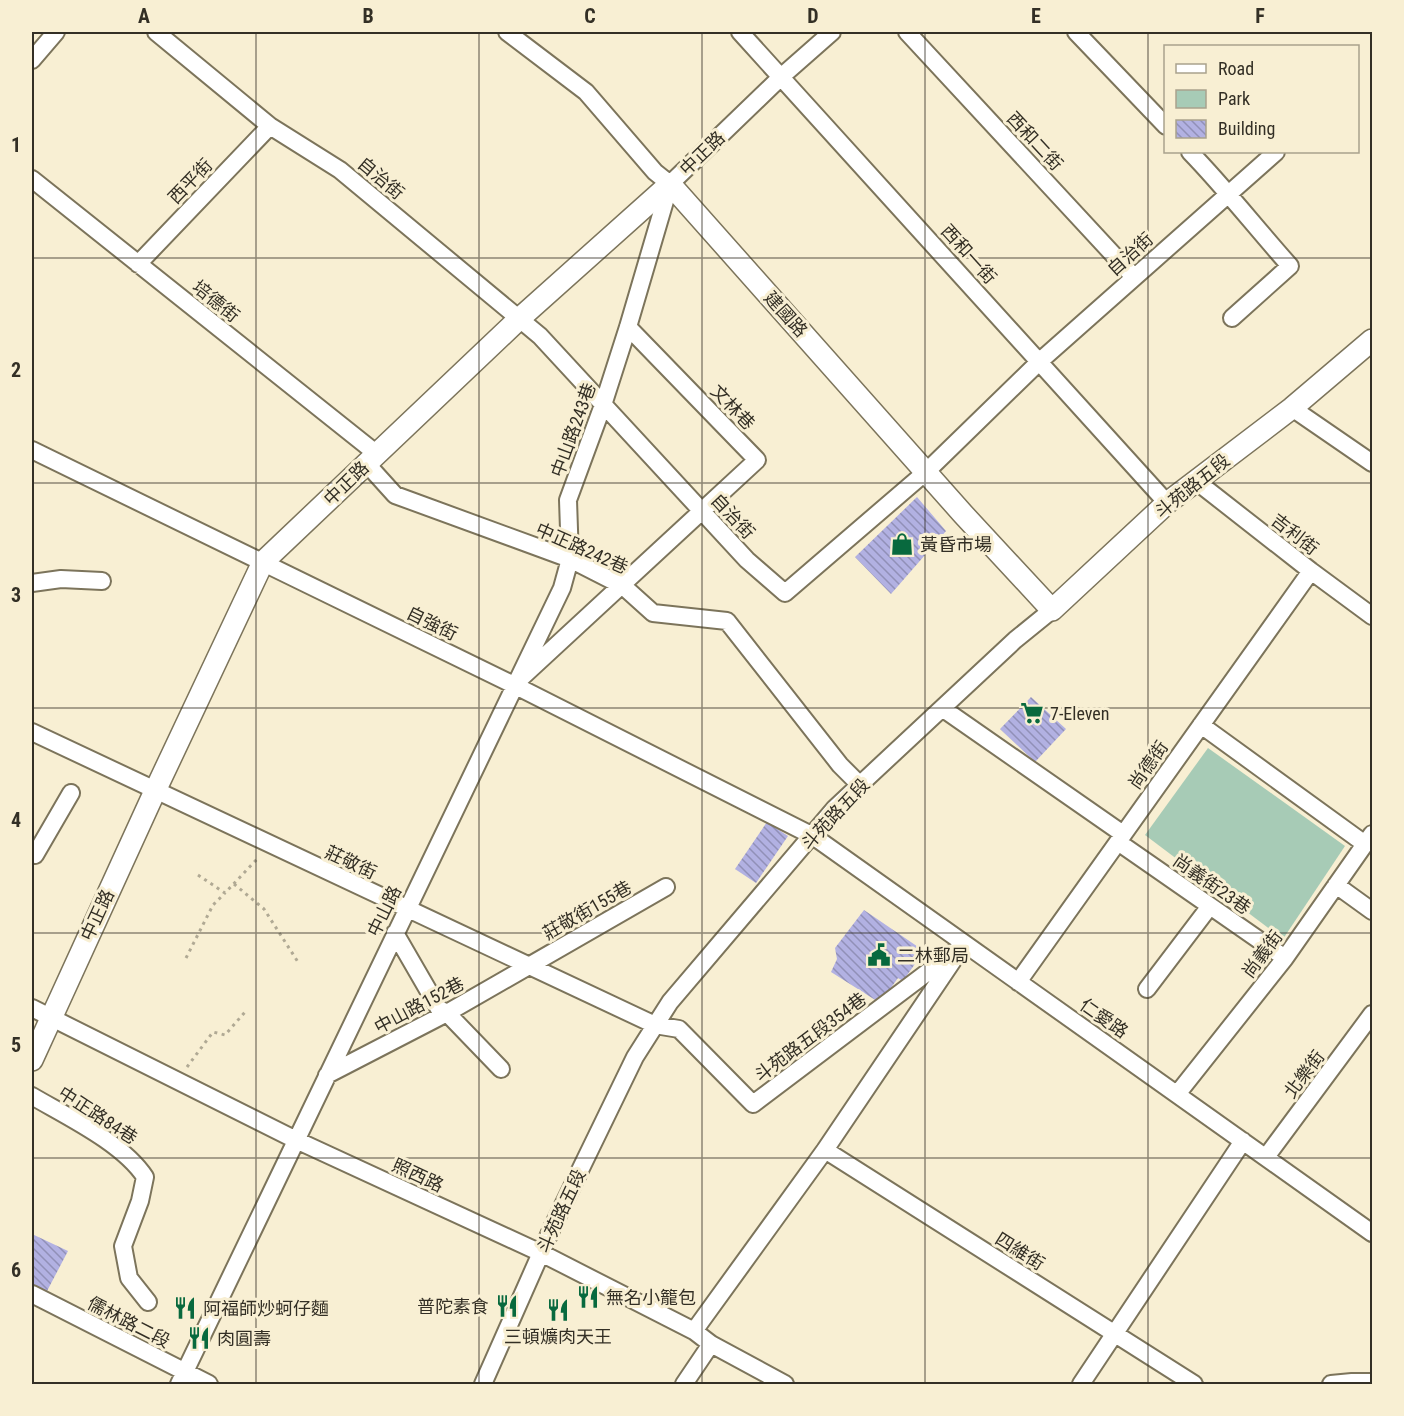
<svg xmlns="http://www.w3.org/2000/svg" width="1404" height="1416" viewBox="0 0 1404 1416" font-family="'Roboto Condensed','Noto Sans TC',sans-serif">
  <style>
    .green { fill: #a7cbb6 }
    .building { fill: url(#building-back-hatch) }
    .lines { fill: none; stroke-linecap: round; stroke-linejoin: round }
    .minor-casing { stroke: #7c745b; stroke-width: 20 }
    .major-casing { stroke: #7c745b; stroke-width: 24 }
    .path { stroke: #b0a994; stroke-width: 3; stroke-dasharray: 3 4.5; stroke-linecap: butt }
    .minor { stroke: #fff; stroke-width: 16 }
    .major { stroke: #fff; stroke-width: 21 }
    .grid { fill: none; stroke: #332f25; stroke-width: 1.5; stroke-opacity: 0.55 }
    .labels { text-anchor: middle; dominant-baseline: central; stroke-width: 6; stroke-linejoin: round; paint-order: stroke }
    .street-label { font-size: 18px; fill: #332f25; stroke: #f8efd3 }
    .poi-label { font-size: 18px; fill: #332f25; stroke: #f8efd3; text-anchor: start }
    .neatline { fill: none; stroke: #332f25; stroke-width: 2 }
    .grid-label { font-size: 20px; text-anchor: middle; font-weight: bold; fill: #332f25 }
  </style>
  <defs>
    <pattern id="building-back-hatch" width="6" height="6" patternUnits="userSpaceOnUse" patternTransform="scale(1.5)"><rect width="6" height="6" fill="#b2b1e2"/><path d="M-1 5l2 2M0 0l6 6M5-1l2 2" fill="none" stroke="#9190b7"/></pattern>
  </defs>
  <rect width="100%" height="100%" fill="#f8efd3"/>
  <path class="green" d="M 1208,748 L 1345,846 L 1283,939 L 1145,835 Z"/>
  <path class="building" d="M 917,497 L 946,531 L 891,594 L 855,557 Z
    M 1031,697 L 1066,729 L 1035,762 L 1000,729 Z
    M 767,822 L 788,836 L 756,883 L 735,869 Z
    M 864,910 L 924,951 L 903,981 L 898,978 L 880,1003 L 831,972 L 837,959 L 835,948 Z
    M 32,1234 L 68,1251 L 46,1293 L 32,1286 Z"/>
  <g class="lines">
    <g class="minor-casing">
      <path id="minor" d="M 156,32 L 270,126 L 340,170 L 540,336 L 747,560 L 785,593 L 927,471 L 1040,361 L 1276,152
        M 507,32 L 586,92 L 655,172 L 670,184
        M 740,32 L 1167,503
        M 907,32 L 1134,277
        M 1076,32 L 1166,126
        M 32,60 L 56,32
        M 1190,152 C 1225,188 1256,228 1290,266 L 1232,318
        M 32,179 L 377,454
        M 138,264 L 270,126
        M 1292,408 L 1372,463
        M 32,450 L 514,685 L 813,836 L 1372,1233
        M 367,464 L 395,495 L 570,559 L 623,586 L 653,613 L 727,621 L 840,765 L 860,785
        M 1196,481 L 1311,571 L 1372,616
        M 32,583 L 61,579 L 102,581
        M 521,678 L 757,460 L 628,327
        M 942,708 L 1123,834
        M 1201,725 L 1365,844
        M 32,732 L 655,1025 L 679,1029 L 753,1104 L 965,944
        M 1118,842 L 1285,958
        M 32,854 L 35,855 L 71,793
        M 1336,885 L 1372,911
        M 395,933 L 439,1009 L 447,1013 L 501,1069
        M 1018,982 L 1311,571
        M 1147,989 L 1210,906
        M 32,1008 L 296,1140 L 541,1253 L 694,1331 L 711,1344 L 785,1384
        M 327,1075 L 447,1013 L 666,887
        M 1178,1093 L 1285,958 L 1372,834
        M 32,1096 C 66,1116 123,1143 145,1177 L 140,1201 L 123,1246 L 129,1278 L 148,1302
        M 825,1150 L 1194,1384
        M 1266,1157 L 1372,1014
        M 32,1294 L 209,1384
        M 694,1331 L 825,1150 L 956,956
        M 179,1384 L 562,588 L 570,559 L 568,500 L 603,405 L 628,327 L 670,184 L 782,76 L 832,32
        M 483,1384 L 552,1228 L 635,1057 L 670,1002 L 835,808 L 1015,640 L 1052,610
        M 684,1384 L 711,1344
        M 1081,1384 L 1243,1141
        M 1331,1384 L 1352,1382 L 1372,1382"/>
    </g>
    <g class="major-casing">
      <path id="major" d="M 32,1060 L 155,791 L 263,562 L 519,319 L 670,184 L 963,514 L 1052,610 L 1167,503 L 1292,408 L 1372,340"/>
    </g>
    <path class="path" d="M 198,875 L 225,893 L 259,857
      M 234,884 L 264,909 L 298,962
      M 186,958 L 213,905 L 225,893
      M 187,1067 L 213,1032 L 225,1035 L 245,1012"/>
    <use href="#minor" class="minor"/>
    <use href="#major" class="major"/>
  </g>
  <path class="grid" d="M 256,32 L 256,1384M 479,32 L 479,1384M 702,32 L 702,1384M 925,32 L 925,1384M 1148,32 L 1148,1384M 32,258 L 1372,258M 32,483 L 1372,483M 32,708 L 1372,708M 32,933 L 1372,933M 32,1158 L 1372,1158"/>
  <defs>
    <g id="shop-bare" transform="scale(1.8)"><path d="M-5-2.5h2.3a2.7 3.5 0 0 1 5.4 0H5L5.5 6h-11ZM-1.5-2.5h3a1.5 2.3 0 0 0-3 0Z" fill="#08693e" stroke="#f8efd3" stroke-width="2.5" paint-order="stroke"/></g>
    <g id="supermarket-bare" transform="scale(1.8)"><path d="M-6-5.5h2.5l.6 2H6L4.5 2H-2.5L-4.4-4H-6ZM-1.5 3.2a1.3 1.3 0 1 0 .1 0ZM3 3.2a1.3 1.3 0 1 0 .1 0Z" fill="#08693e" stroke="#f8efd3" stroke-width="2.5" paint-order="stroke"/></g>
    <g id="civic-bare" transform="scale(1.8)"><path d="M-.6-6.5H3V-4.5H.6V-3L4-1V1h2V6H-6V1h2V-1L-.6-3ZM-1.2 2.5V6h2.4V2.5Z" fill="#08693e" stroke="#f8efd3" stroke-width="2.5" paint-order="stroke"/></g>
    <g id="restaurant-bare" transform="scale(1.8)"><path d="M-5-6h1v4h1v-4h1v4h1v-4h1v5L-1.5 .5V6h-2V.5L-5-1ZM5-6V6H3V1.5H1.5Q1.5-4 5-6Z" fill="#08693e" stroke="#f8efd3" stroke-width="2.5" paint-order="stroke"/></g>
  </defs>
  <g fill-rule="evenodd">
    <use href="#shop-bare" x="902" y="544"/>
    <use href="#supermarket-bare" x="1032" y="713"/>
    <use href="#civic-bare" x="879" y="955"/>
    <use href="#restaurant-bare" x="588" y="1297"/>
    <use href="#restaurant-bare" x="507" y="1306"/>
    <use href="#restaurant-bare" x="185" y="1308"/>
    <use href="#restaurant-bare" x="558" y="1310"/>
    <use href="#restaurant-bare" x="199" y="1338"/>
  </g>
  <g class="labels">
    <g class="street-label">
      <text transform="translate(1035 141) rotate(47)">西和二街</text>
      <text transform="translate(702 153) rotate(-44)">中正路</text>
      <text transform="translate(381 178) rotate(40)">自治街</text>
      <text transform="translate(190 181) rotate(-46)">西平街</text>
      <text transform="translate(969 254) rotate(48)">西和一街</text>
      <text transform="translate(1130 254) rotate(-42)">自治街</text>
      <text transform="translate(216 301) rotate(39)">培德街</text>
      <text transform="translate(786 314) rotate(48)">建國路</text>
      <text transform="translate(733 407) rotate(46)">文林巷</text>
      <text transform="translate(573 430) rotate(-70)">中山路243巷</text>
      <text transform="translate(346 483) rotate(-44)">中正路</text>
      <text transform="translate(1192 486) rotate(-39)">斗苑路五段</text>
      <text transform="translate(733 516) rotate(47)">自治街</text>
      <text transform="translate(1295 534) rotate(38)">吉利街</text>
      <text transform="translate(582 548) rotate(24)">中正路242巷</text>
      <text transform="translate(432 623) rotate(26)">自強街</text>
      <text transform="translate(1148 765) rotate(-55)">尚德街</text>
      <text transform="translate(835 814) rotate(-47)">斗苑路五段</text>
      <text transform="translate(351 862) rotate(25)">莊敬街</text>
      <text transform="translate(1212 884) rotate(35)">尚義街23巷</text>
      <text transform="translate(587 910) rotate(-30)">莊敬街155巷</text>
      <text transform="translate(384 911) rotate(-64)">中山路</text>
      <text transform="translate(97 915) rotate(-65)">中正路</text>
      <text transform="translate(1262 954) rotate(-53)">尚義街</text>
      <text transform="translate(419 1005) rotate(-28)">中山路152巷</text>
      <text transform="translate(1104 1018) rotate(35)">仁愛路</text>
      <text transform="translate(810 1037) rotate(-37)">斗苑路五段354巷</text>
      <text transform="translate(1304 1074) rotate(-53)">北樂街</text>
      <text transform="translate(98 1115) rotate(33)">中正路84巷</text>
      <text transform="translate(418 1175) rotate(25)">照西路</text>
      <text transform="translate(561 1211) rotate(-65)">斗苑路五段</text>
      <text transform="translate(1020 1251) rotate(32)">四維街</text>
      <text transform="translate(129 1322) rotate(27)">儒林路二段</text>
    </g>
    <g class="poi-label">
      <text x="920" y="544">黃昏市場</text>
      <text x="1050" y="713">7-Eleven</text>
      <text x="897" y="955">二林郵局</text>
      <text x="606" y="1297">無名小籠包</text>
      <text x="489" y="1306" text-anchor="end">普陀素食</text>
      <text x="203" y="1308">阿福師炒蚵仔麵</text>
      <text x="558" y="1336" text-anchor="middle">三頓爌肉天王</text>
      <text x="217" y="1338">肉圓壽</text>
    </g>
  </g>
  <rect width="1404" height="1416" fill="none" stroke="#f8efd3" stroke-width="66"/>
  <rect x="1164" y="45" width="195" height="108" fill="#f8efd3" stroke="#a9a28d" stroke-width="1.5"/>
  <rect x="1176" y="64" width="30" height="9" fill="#ffffff" stroke="#a9a28d" stroke-width="1.5"/>
  <text x="1218" y="75" font-size="18" fill="#332f25">Road</text>
  <rect x="1176" y="90" width="30" height="18" fill="#a7cbb6" stroke="#a9a28d" stroke-width="1.5"/>
  <text x="1218" y="105" font-size="18" fill="#332f25">Park</text>
  <rect x="1176" y="120" width="30" height="18" fill="url(#building-back-hatch)" stroke="#a9a28d" stroke-width="1.5"/>
  <text x="1218" y="135" font-size="18" fill="#332f25">Building</text>
  <rect x="33" y="33" width="1338" height="1350" class="neatline"/>
  <g class="grid-label">
    <text x="144" y="23">A</text>
    <text x="368" y="23">B</text>
    <text x="590" y="23">C</text>
    <text x="813" y="23">D</text>
    <text x="1036" y="23">E</text>
    <text x="1260" y="23">F</text>
    <text x="16" y="152">1</text>
    <text x="16" y="377">2</text>
    <text x="16" y="602">3</text>
    <text x="16" y="827">4</text>
    <text x="16" y="1052">5</text>
    <text x="16" y="1277">6</text>
  </g>
</svg>
